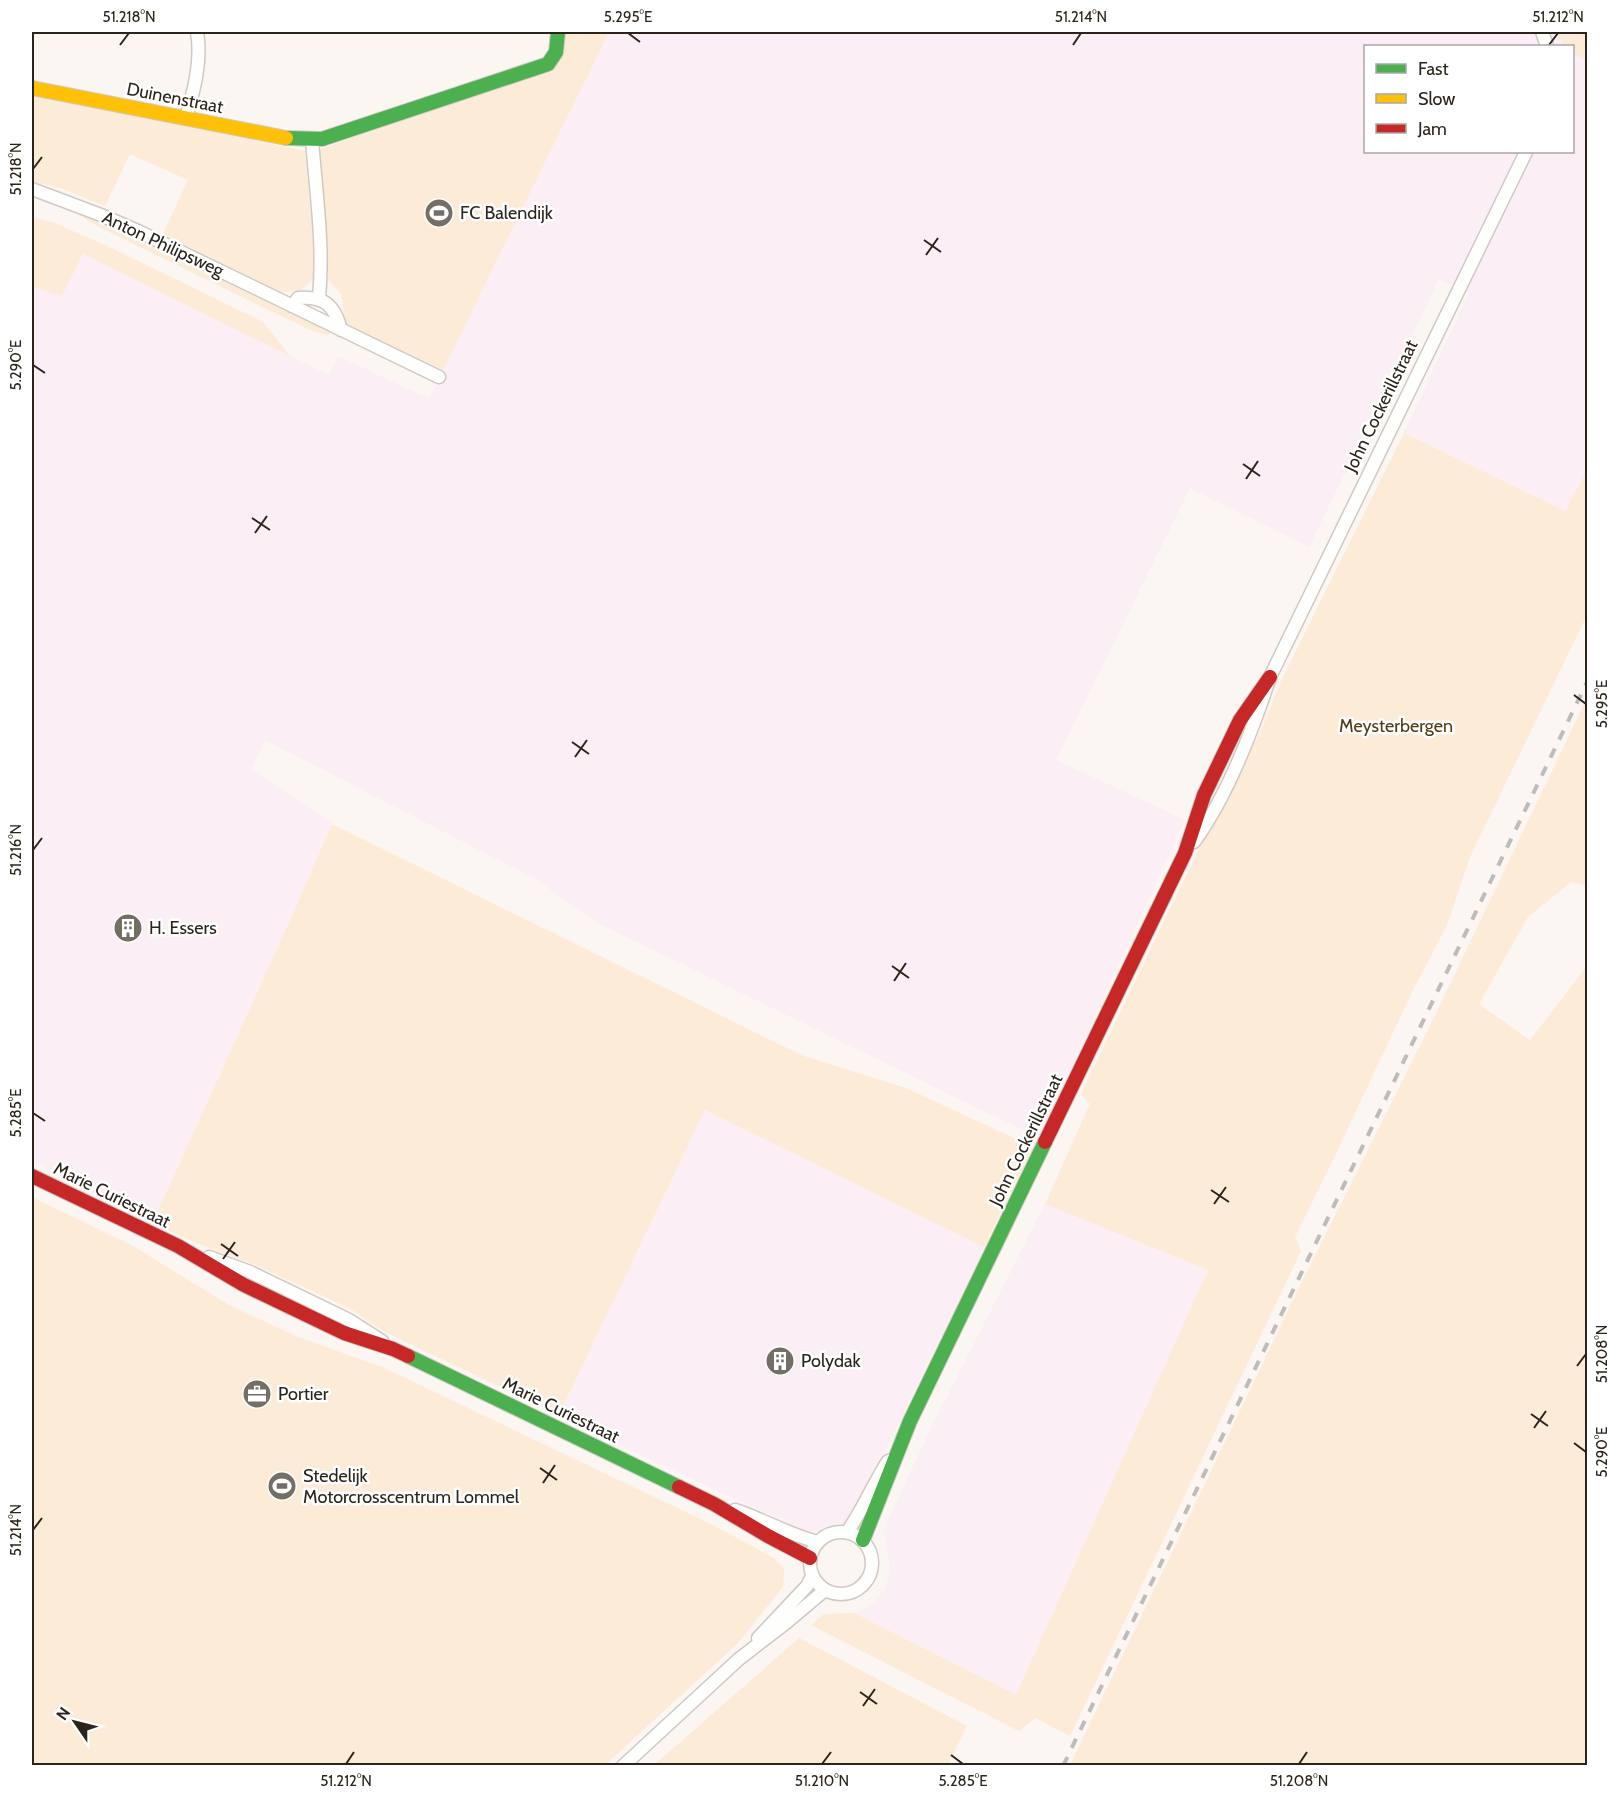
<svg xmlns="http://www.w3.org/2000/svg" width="1619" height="1797" viewBox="0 0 1619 1797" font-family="Cabin,sans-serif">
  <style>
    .industrial { fill: #fbeef5 }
    .green { fill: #fcebd6 }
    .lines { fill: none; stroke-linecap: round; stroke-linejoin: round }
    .street-casing { stroke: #cfc9c3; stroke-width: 15 }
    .fast-casing { stroke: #cfc9c3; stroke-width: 16 }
    .slow-casing { stroke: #cfc9c3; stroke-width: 16 }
    .jam-casing { stroke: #cfc9c3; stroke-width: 16 }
    .street { stroke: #fefefd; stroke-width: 12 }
    .fast { stroke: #4caf50; stroke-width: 14 }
    .slow { stroke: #ffc107; stroke-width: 14 }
    .jam { stroke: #c62828; stroke-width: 14 }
    .rail { stroke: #bebcba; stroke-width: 4; stroke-dasharray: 10 10; stroke-linecap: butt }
    .ticks { fill: none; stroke: #2b241a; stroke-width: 2 }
    .labels { text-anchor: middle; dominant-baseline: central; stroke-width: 5; stroke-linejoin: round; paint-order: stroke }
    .street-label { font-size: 18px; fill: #2b241a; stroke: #fff }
    .poi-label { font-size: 18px; fill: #2b241a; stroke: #fff; text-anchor: start }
    .park-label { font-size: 18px; fill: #523911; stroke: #fff }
    .neatline { fill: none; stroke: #2b241a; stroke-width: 2 }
    .ticks-label { font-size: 15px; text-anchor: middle; fill: #2b241a }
  </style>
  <rect width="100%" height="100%" fill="#fbf6f1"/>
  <path class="industrial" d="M 609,32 L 1554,32 L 1565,46 L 1366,46 L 1366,152 L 1572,152 L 1573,53 L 1587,61 L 1587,470 L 1565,511 L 1404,433 L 1469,293 L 1439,279 L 1309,547 L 1190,488 L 1056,760 L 1185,820 L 1039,1138 L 598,923 L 534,878 L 265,740 L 251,769 L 332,824 L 292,916 L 152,1224 L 32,1161 L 32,287 L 62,296 L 83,254 L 329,375 L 338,356 L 429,399 Z
    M 705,1110 L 984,1247 L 894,1433 L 847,1521 L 830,1530 L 805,1532 L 559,1416 Z
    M 1045,1204 L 1208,1270 L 1016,1696 L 854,1613 L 870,1607 L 885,1589 L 890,1572 L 888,1553 L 884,1533 L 888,1520 L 929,1432 Z"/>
  <path class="green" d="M 563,32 L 609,32 L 443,370 L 346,324 L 341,294 L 328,280 L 316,151 L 423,112 L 551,69 Z
    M 1554,32 L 1587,32 L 1587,61 L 1573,53 L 1572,46 L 1565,46 Z
    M 32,95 L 305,151 L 312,228 L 314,278 L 300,291 L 281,292 L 163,234 L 188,180 L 130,154 L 105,206 L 63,189 L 32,181 Z
    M 85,214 L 332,331 L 328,336 L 308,329 L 101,228 L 83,218 Z
    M 32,217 L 52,222 L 105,245 L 263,322 L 290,356 L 83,254 L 62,296 L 32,287 Z
    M 1404,433 L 1565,511 L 1587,470 L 1587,615 L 1470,857 L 1447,925 L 1413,990 L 1333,1160 L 1295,1237 L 1301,1251 L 1070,1736 L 1036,1718 L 1019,1731 L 811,1625 L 824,1614 L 854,1613 L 1016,1695 L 1208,1270 L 1045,1204 L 1090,1104 L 1081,1094 L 1199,849 L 1218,818 L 1262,728 L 1281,681 Z
    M 1587,698 L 1587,886 L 1571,882 L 1528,917 L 1479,1004 L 1530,1040 L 1587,966 L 1587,1765 L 1070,1765 L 1295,1296 L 1430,1026 Z
    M 332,824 L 801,1055 L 906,1088 L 1033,1147 L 984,1247 L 705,1110 L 559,1415 L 383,1331 L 349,1308 L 253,1264 L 204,1246 L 152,1224 L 292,916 Z
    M 32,1197 L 133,1246 L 229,1305 L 298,1337 L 382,1367 L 711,1524 L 774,1558 L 784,1569 L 783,1587 L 737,1644 L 605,1765 L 32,1765 Z
    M 799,1638 L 967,1726 L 948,1765 L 654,1765 Z"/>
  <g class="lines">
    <g class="street-casing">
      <path id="street" d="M 1542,32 L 1547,46
        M 186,118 C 194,90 202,61 197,32
        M 312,140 C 316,192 324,246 319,298
        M 32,189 L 101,215 L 140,232 L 439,377
        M 292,306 L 298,298 C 324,296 335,305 341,330
        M 1194,842 C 1228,795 1252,732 1270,677 L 1526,152
        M 209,1257 L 250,1272 L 349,1320 L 382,1341
        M 735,1510 C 763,1519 789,1535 818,1542
        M810 1563a31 31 0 1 1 62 0a31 31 0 1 1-62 0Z
        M 847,1532 C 863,1510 873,1484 888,1461
        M 758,1638 L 807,1586 L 812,1576
        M 623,1766 L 739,1659 L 787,1622 L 825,1590"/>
    </g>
    <g class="fast-casing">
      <path id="fast" d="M 286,138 L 322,139 L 548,64 L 556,52 L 558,32
        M 408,1356 L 679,1487
        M 863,1540 L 910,1421 L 1045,1142"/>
    </g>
    <g class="slow-casing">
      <path id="slow" d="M 32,88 L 286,138"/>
    </g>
    <g class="jam-casing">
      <path id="jam" d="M 1045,1142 L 1185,853 L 1204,795 L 1240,720 L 1270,677
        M 32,1176 L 178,1246 L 244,1285 L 344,1333 L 393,1349 L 408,1356
        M 679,1487 L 714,1504 L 768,1536 L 810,1558"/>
    </g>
    <use href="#street" class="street"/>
    <use href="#fast" class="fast"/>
    <use href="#slow" class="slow"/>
    <use href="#jam" class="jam"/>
    <path class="rail" d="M 1063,1766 L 1588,680"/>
  </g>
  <path class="ticks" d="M 628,33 L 640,42M 120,45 L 129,33M 1073,45 L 1081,33M 1549,45 L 1558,33M 33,169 L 42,157M 924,240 L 941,252M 926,255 L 938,238M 33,365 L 45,373M 1243,464 L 1260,476M 1246,479 L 1258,461M 252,518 L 270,530M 255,533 L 267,516M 1574,695 L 1586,704M 572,742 L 589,754M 575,757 L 587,740M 33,850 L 42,838M 892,966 L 909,978M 894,981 L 906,963M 33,1113 L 45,1121M 1211,1190 L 1229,1202M 1214,1204 L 1226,1187M 221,1244 L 238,1256M 223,1259 L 235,1242M 1577,1366 L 1586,1354M 1531,1414 L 1548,1426M 1534,1428 L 1546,1411M 1574,1443 L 1586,1452M 540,1468 L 557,1480M 543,1483 L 555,1465M 33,1530 L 42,1518M 860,1692 L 877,1704M 863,1706 L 875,1689M 951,1755 L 963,1764M 346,1764 L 354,1752M 822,1764 L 831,1752M 1299,1764 L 1307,1752"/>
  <defs>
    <g id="stadium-disc" transform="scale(1.5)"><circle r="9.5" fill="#746e65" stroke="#fff"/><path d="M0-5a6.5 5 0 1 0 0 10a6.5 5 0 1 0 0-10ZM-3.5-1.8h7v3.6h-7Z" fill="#fff"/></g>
    <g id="building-disc" transform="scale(1.5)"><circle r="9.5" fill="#746e65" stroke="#fff"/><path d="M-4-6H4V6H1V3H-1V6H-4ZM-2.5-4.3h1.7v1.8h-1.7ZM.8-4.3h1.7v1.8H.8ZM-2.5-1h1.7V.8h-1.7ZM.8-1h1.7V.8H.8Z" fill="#fff"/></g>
    <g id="office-disc" transform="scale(1.5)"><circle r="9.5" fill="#746e65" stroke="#fff"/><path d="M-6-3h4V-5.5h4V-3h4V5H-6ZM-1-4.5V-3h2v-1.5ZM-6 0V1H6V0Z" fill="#fff"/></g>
  </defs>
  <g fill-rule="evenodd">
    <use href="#stadium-disc" x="439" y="213"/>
    <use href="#building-disc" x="128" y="928"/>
    <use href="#building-disc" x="780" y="1361"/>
    <use href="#office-disc" x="257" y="1394"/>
    <use href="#stadium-disc" x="282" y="1486"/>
  </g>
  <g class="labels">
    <g class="street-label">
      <text transform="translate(175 98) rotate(11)">Duinenstraat</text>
      <text transform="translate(163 244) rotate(25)">Anton Philipsweg</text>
      <text transform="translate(1381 406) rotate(-64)">John Cockerillstraat</text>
      <text transform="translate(1026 1140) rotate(-64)">John Cockerillstraat</text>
      <text transform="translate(112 1195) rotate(26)">Marie Curiestraat</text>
      <text transform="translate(561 1410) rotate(26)">Marie Curiestraat</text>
    </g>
    <g class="poi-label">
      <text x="460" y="213">FC Balendijk</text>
      <text x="149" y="928">H. Essers</text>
      <text x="801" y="1361">Polydak</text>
      <text x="278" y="1394">Portier</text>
      <text x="303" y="1476">Stedelijk<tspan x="303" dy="21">Motorcrosscentrum Lommel</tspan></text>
    </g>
    <g class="park-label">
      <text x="1396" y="726">Meysterbergen</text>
    </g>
  </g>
  <rect width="1619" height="1797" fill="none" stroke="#ffffff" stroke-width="66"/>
  <rect x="1364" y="45" width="210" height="108" fill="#ffffff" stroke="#aaa7a3" stroke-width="1.5"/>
  <rect x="1376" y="64" width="30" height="9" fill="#4caf50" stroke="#aaa7a3" stroke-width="1.5"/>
  <text x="1418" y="75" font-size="18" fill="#2b241a">Fast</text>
  <rect x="1376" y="94" width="30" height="9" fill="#ffc107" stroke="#aaa7a3" stroke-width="1.5"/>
  <text x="1418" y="105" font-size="18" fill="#2b241a">Slow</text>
  <rect x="1376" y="124" width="30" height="9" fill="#c62828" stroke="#aaa7a3" stroke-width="1.5"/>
  <text x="1418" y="135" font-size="18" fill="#2b241a">Jam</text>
  <g transform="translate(75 1722) rotate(305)" stroke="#ffffff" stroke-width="4.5" paint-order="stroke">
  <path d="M0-4.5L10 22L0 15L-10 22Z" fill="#2b241a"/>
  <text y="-9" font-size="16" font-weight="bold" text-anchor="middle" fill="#2b241a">N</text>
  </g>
  <rect x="33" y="33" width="1553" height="1731" class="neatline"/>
  <g class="ticks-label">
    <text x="129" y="22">51.218°N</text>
    <text x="628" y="22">5.295°E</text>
    <text x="1081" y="22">51.214°N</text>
    <text x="1558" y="22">51.212°N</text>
    <text transform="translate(16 169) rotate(-90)" y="5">51.218°N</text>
    <text transform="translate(16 365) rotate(-90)" y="5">5.290°E</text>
    <text transform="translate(1602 704) rotate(-90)" y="5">5.295°E</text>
    <text transform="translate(16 850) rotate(-90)" y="5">51.216°N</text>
    <text transform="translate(16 1113) rotate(-90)" y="5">5.285°E</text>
    <text transform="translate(1602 1354) rotate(-90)" y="5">51.208°N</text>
    <text transform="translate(1602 1452) rotate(-90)" y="5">5.290°E</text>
    <text transform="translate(16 1530) rotate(-90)" y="5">51.214°N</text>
    <text x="346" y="1786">51.212°N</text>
    <text x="822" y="1786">51.210°N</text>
    <text x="963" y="1786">5.285°E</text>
    <text x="1299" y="1786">51.208°N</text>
  </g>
</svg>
